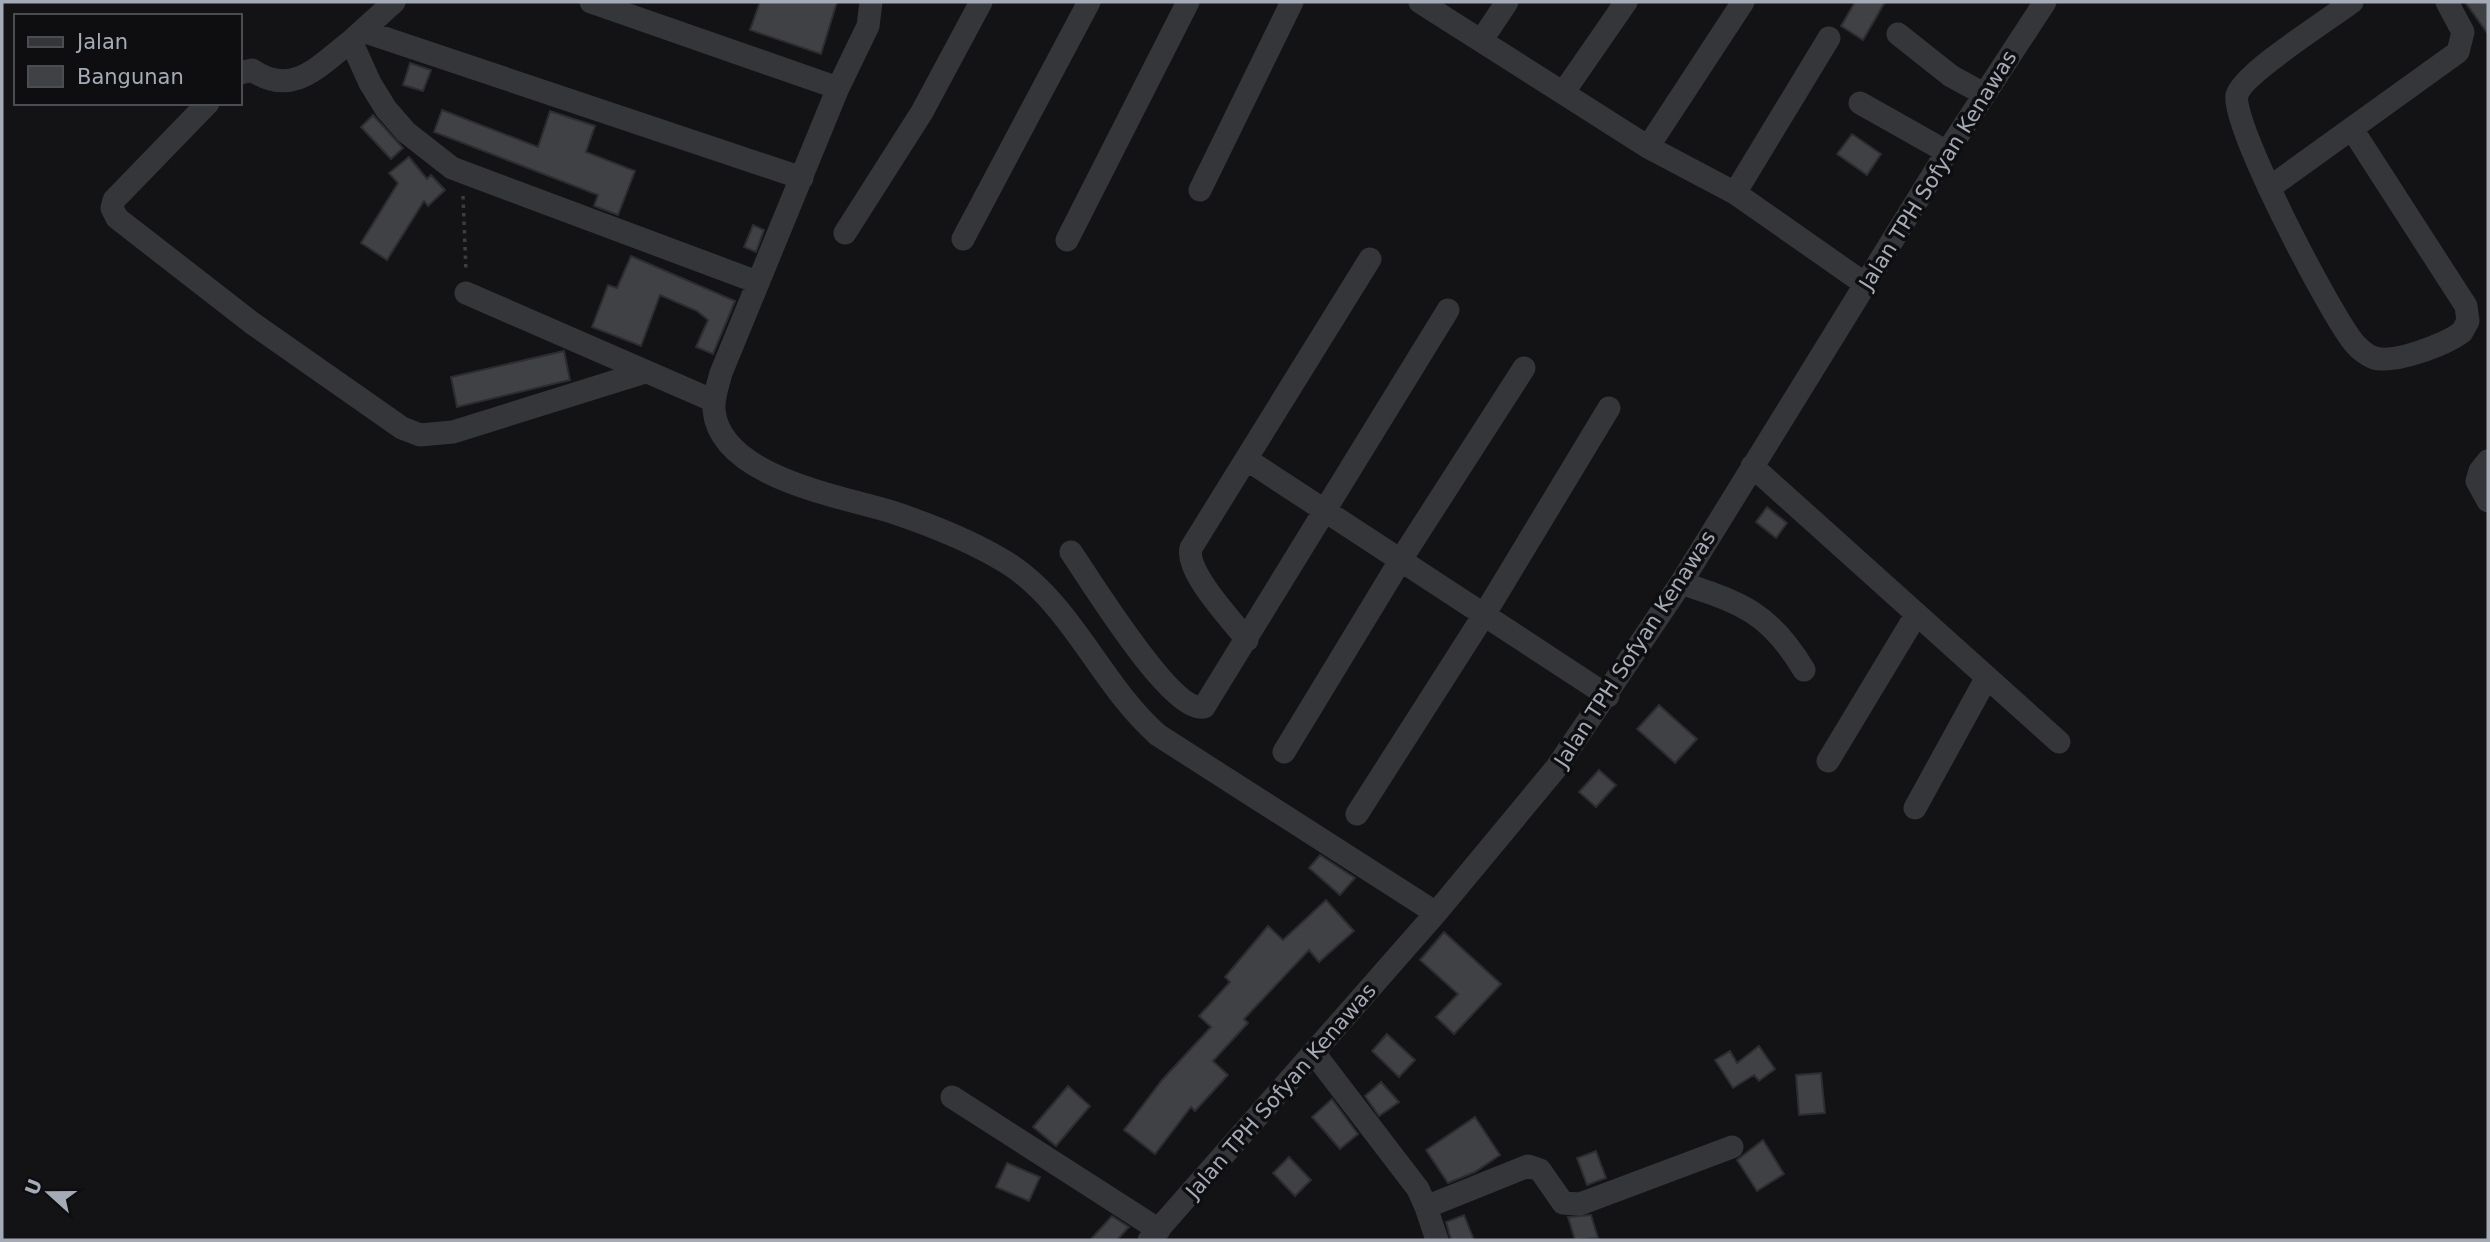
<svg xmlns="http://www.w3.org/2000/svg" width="2490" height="1242" viewBox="0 0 2490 1242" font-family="'DejaVu Sans',sans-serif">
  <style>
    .building { fill: #3f4145; stroke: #2d2d31; stroke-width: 2 }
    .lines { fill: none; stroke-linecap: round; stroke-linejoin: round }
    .path { stroke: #3a3d41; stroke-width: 3.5; stroke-dasharray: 3.5 5; stroke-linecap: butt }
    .minor { stroke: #34363a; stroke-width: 23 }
    .labels { text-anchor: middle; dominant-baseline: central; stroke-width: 7; stroke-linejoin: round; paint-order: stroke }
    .street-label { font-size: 21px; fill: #a4abb6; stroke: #0e0e10 }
  </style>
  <rect width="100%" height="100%" fill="#131315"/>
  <path class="building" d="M 760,2 L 837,2 L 821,54 L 750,30 Z
    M 1855,2 L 1885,2 L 1863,40 L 1841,26 Z
    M 2465,2 L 2488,2 L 2488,34 Z
    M 410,63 L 431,70 L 423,91 L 403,85 Z
    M 442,110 L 538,147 L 550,111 L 595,126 L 586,152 L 635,171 L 618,215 L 594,206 L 598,195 L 434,132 Z
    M 373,115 L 403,148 L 391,159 L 361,127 Z
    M 1852,134 L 1881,154 L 1867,175 L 1837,154 Z
    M 409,157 L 427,179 L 431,175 L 445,190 L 428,206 L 424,201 L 387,260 L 361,243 L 398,183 L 389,173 Z
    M 753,225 L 764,230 L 756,252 L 744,247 Z
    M 631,256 L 735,301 L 713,354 L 696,347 L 708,320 L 697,311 L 660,295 L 641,346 L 592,327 L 608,285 L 617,288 Z
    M 564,351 L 570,380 L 457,407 L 451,377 Z
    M 1767,507 L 1787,523 L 1776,538 L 1756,522 Z
    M 1659,705 L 1697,739 L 1675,763 L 1637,729 Z
    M 1599,770 L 1616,785 L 1596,807 L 1579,792 Z
    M 1320,855 L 1355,878 L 1340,895 L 1309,868 Z
    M 1326,900 L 1354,931 L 1319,962 L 1309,950 L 1244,1019 L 1248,1023 L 1213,1061 L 1228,1075 L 1195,1111 L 1191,1107 L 1155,1154 L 1124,1130 L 1162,1080 L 1211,1027 L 1199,1016 L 1230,982 L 1225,977 L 1268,926 L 1283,940 Z
    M 1444,932 L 1501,984 L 1454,1034 L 1436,1017 L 1458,994 L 1420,960 Z
    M 1387,1034 L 1415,1060 L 1399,1077 L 1372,1051 Z
    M 1759,1046 L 1775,1069 L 1759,1081 L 1754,1075 L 1733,1088 L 1715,1060 L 1730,1051 L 1737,1063 Z
    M 1821,1073 L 1825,1113 L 1799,1115 L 1796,1075 Z
    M 1381,1082 L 1399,1102 L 1379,1116 L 1365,1096 Z
    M 1068,1086 L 1090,1106 L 1056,1146 L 1033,1127 Z
    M 1332,1099 L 1358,1134 L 1340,1149 L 1312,1117 Z
    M 1475,1117 L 1500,1155 L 1475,1172 L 1448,1183 L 1426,1150 Z
    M 1763,1140 L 1784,1174 L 1757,1191 L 1737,1160 Z
    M 1596,1151 L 1606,1178 L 1587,1185 L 1577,1158 Z
    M 1289,1157 L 1311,1180 L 1295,1196 L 1273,1173 Z
    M 1007,1163 L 1040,1177 L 1029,1201 L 996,1187 Z
    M 1464,1215 L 1474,1240 L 1451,1240 L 1446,1222 Z
    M 1591,1215 L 1598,1238 L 1575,1240 L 1568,1217 Z
    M 1112,1216 L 1129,1227 L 1117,1240 L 1090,1240 Z"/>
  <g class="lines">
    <path class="path" d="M 463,196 L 466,272"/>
    <path class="minor" d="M 394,2 L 351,41 L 370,83 L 386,109 L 406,132 L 452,168 L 757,282
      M 591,2 L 838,88
      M 871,2 L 868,26 L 838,88 L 721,373 C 718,385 713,397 714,410 C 720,477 840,496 892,512 C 931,525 974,542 1009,564 C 1073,606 1101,685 1158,735 L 1436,913
      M 1420,2 L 1648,147 L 1735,193 L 1865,284
      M 363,31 L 802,178
      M 1898,34 L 1951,76 L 1984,94
      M 1481,41 L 1507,2
      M 240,73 L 252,70 C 292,98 319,66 351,41
      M 1563,93 L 1626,2
      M 208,103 L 114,200 L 112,208 L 117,218 L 252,323 L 402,428 L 420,435 L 453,432 L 645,372
      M 1860,103 L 1947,152
      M 2352,129 L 2466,306 L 2468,321 L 2462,332 C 2446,344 2391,366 2372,357 C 2367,355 2359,349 2355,344 C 2332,318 2230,123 2237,95 C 2243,73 2330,19 2352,2
      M 1648,147 L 1743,2
      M 2269,188 L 2458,52 L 2463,32 L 2447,2
      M 1200,190 L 1292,2
      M 1735,193 L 1829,38
      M 845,233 L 922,112 L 981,2
      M 963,239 L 1089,2
      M 1067,240 L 1188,2
      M 466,293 L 714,401
      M 1246,459 L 1608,696
      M 2488,461 L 2480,471 L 2477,481 L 2488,501
      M 1752,466 L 2059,742
      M 1071,552 C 1091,581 1171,713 1204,707 L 1448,310
      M 1681,583 C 1742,603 1770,613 1804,670
      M 1247,640 C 1232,620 1185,572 1191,548 L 1370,259
      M 1284,752 L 1400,561 L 1524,368
      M 1828,761 L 1916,615
      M 1915,808 L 1987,677
      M 1357,814 L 1484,615 L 1609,408
      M 1314,1053 L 1418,1189 L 1426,1207 L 1528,1166 L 1540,1170 L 1563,1203 L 1580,1204 L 1732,1147
      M 952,1097 L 1159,1230
      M 1426,1207 L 1437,1240
      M 1149,1240 L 1436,913 L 1557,767 L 1681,583 L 1947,152 L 2045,2"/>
  </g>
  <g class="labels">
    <g class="street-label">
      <text transform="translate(1938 170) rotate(-58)">Jalan TPH Sofyan Kenawas</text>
      <text transform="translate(1635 649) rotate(-57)">Jalan TPH Sofyan Kenawas</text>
      <text transform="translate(1281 1091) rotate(-49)">Jalan TPH Sofyan Kenawas</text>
    </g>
  </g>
  <rect width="2490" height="1242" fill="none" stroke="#a4abb6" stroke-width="7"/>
  <rect x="14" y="14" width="228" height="91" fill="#0e0e10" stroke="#4a4d52" stroke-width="2"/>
  <rect x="28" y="37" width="35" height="10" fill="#34363a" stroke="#4a4d52" stroke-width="2"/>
  <text x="77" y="49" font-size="21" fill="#a4abb6">Jalan</text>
  <rect x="28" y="66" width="35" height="21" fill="#3f4145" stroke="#4a4d52" stroke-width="2"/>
  <text x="77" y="84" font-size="21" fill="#a4abb6">Bangunan</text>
  <g transform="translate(49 1193) rotate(291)" stroke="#0e0e10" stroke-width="5" paint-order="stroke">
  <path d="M0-5L12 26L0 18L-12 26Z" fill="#a4abb6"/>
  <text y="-10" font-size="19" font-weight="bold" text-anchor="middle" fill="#a4abb6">U</text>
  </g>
</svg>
